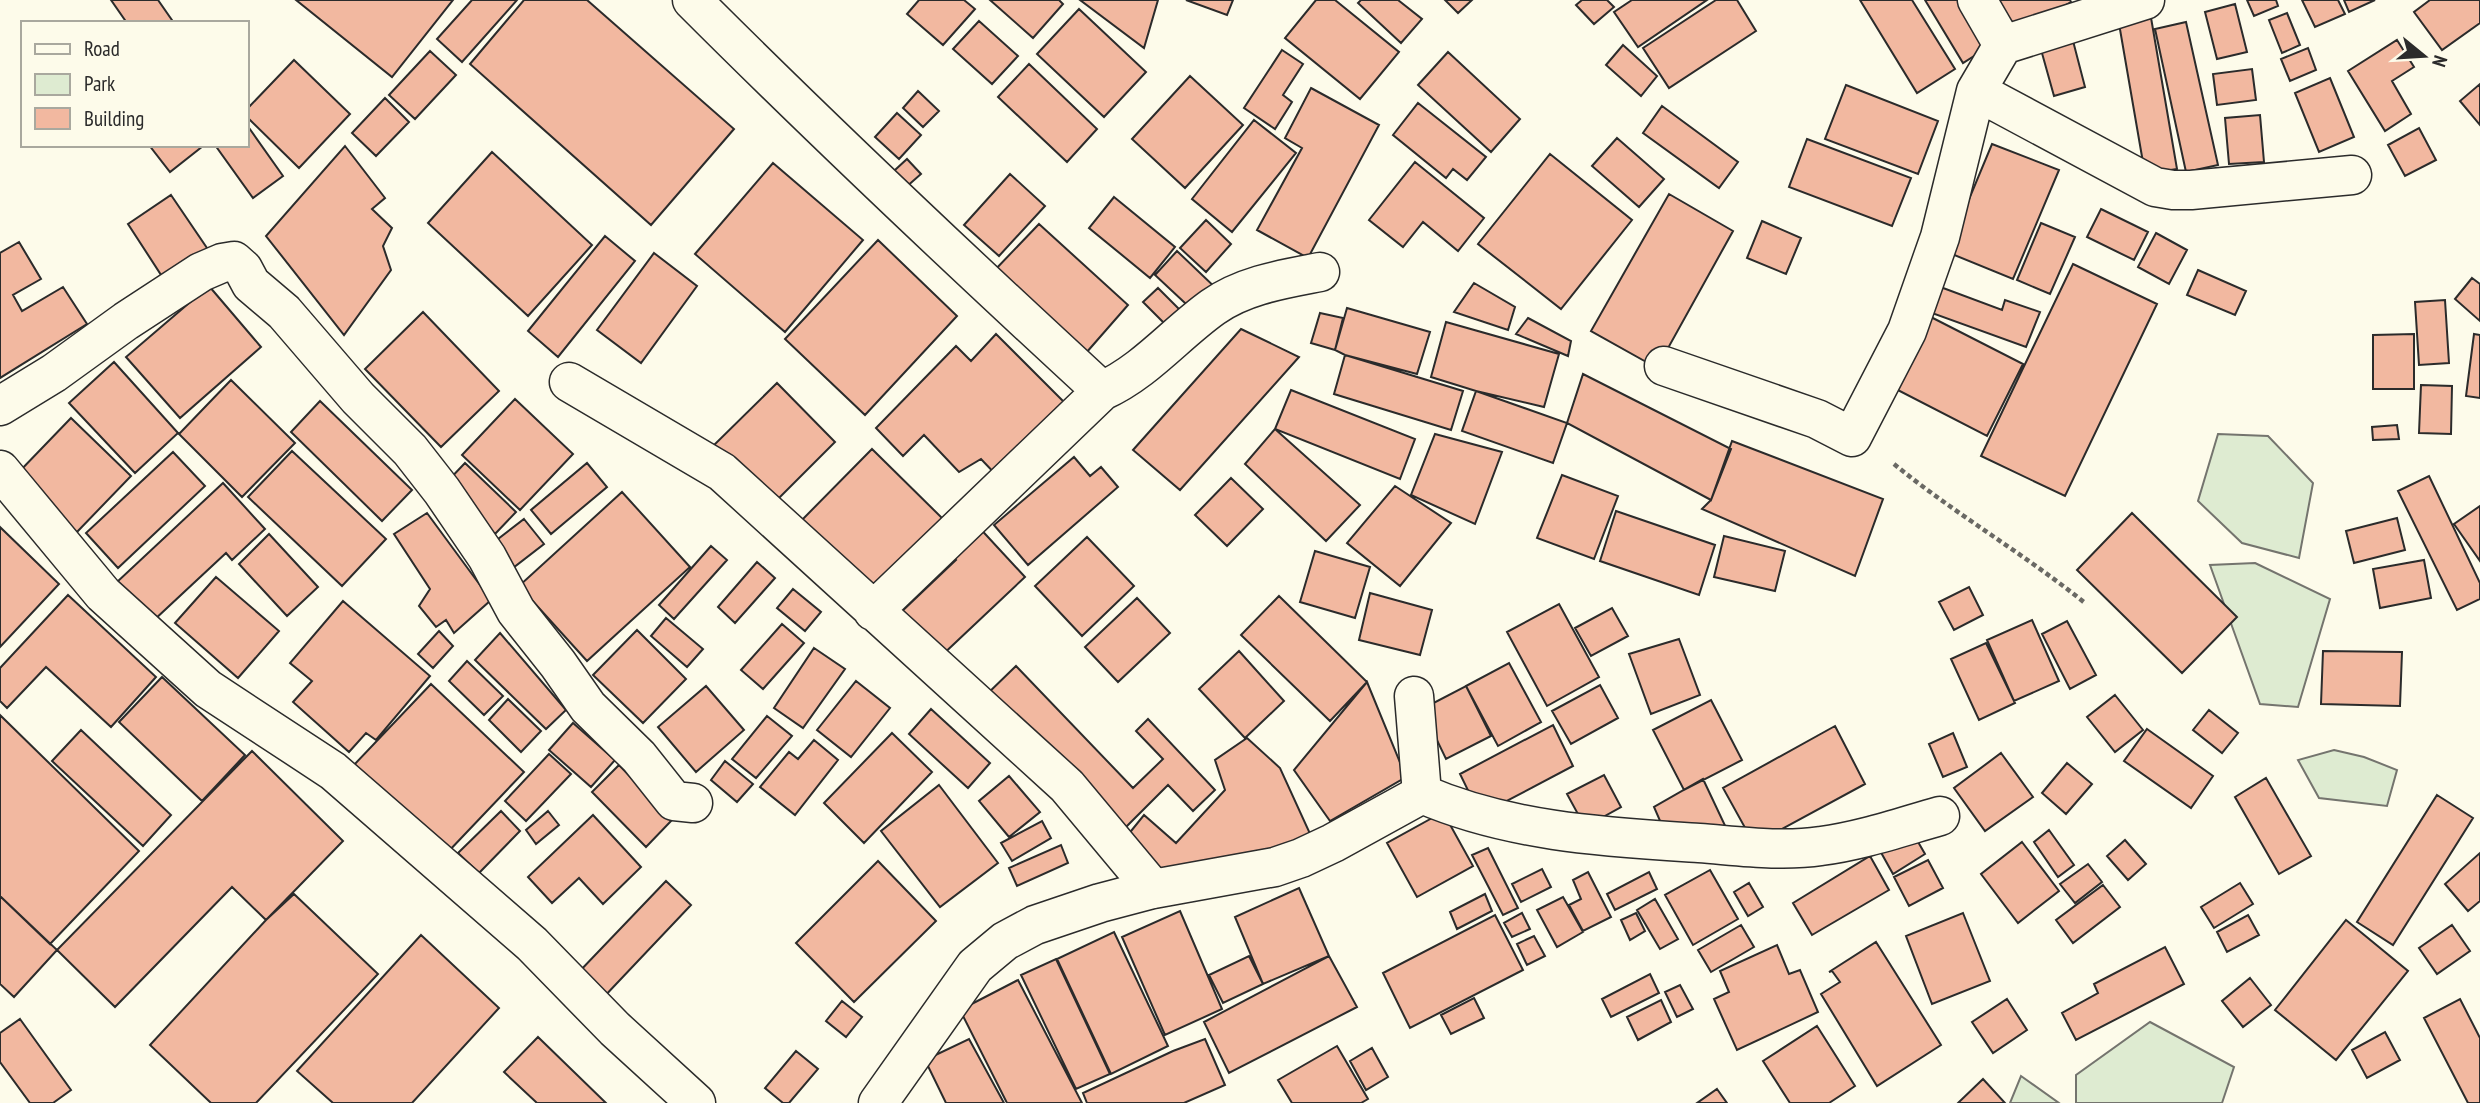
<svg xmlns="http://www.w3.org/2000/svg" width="2480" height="1103" viewBox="0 0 2480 1103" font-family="'PT Sans Narrow',sans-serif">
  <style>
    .green { fill: #deebd1; stroke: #74746e; stroke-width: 2 }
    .building { fill: #f2b8a0; stroke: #2b2b2b; stroke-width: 2 }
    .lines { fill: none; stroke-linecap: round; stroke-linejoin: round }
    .minor-casing { stroke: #2b2b2b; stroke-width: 41 }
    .path { stroke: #6a6964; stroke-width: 4.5; stroke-dasharray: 5 3.5; stroke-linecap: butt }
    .minor { stroke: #fdfbea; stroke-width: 38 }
  </style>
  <rect width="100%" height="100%" fill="#fdfbea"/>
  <path class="green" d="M 2218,434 L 2268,436 L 2313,483 L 2299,558 L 2242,543 L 2198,501 Z
    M 2255,563 L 2330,599 L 2298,707 L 2260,704 L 2210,565 Z
    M 2334,750 L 2364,757 L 2397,770 L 2387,806 L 2319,798 L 2298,760 Z
    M 2150,1022 L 2234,1067 L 2222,1103 L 2076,1103 L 2076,1075 Z
    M 2021,1076 L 2059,1103 L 2010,1103 Z"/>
  <path class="building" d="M 111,0 L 158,0 L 174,23 L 127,23 Z
    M 296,0 L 453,0 L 392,77 Z
    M 472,0 L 517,0 L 462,62 L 437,39 Z
    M 524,0 L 587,0 L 734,129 L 651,225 L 470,64 Z
    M 919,0 L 964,0 L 975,9 L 943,45 L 907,14 Z
    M 990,0 L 1059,0 L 1063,4 L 1033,38 Z
    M 1080,0 L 1158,0 L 1144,48 Z
    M 1186,0 L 1233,0 L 1227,15 Z
    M 1316,0 L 1335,0 L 1399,52 L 1360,99 L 1285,38 Z
    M 1361,0 L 1398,0 L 1422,19 L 1401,43 L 1358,3 Z
    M 1445,0 L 1472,0 L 1458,13 Z
    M 1582,0 L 1607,0 L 1614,7 L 1594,24 L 1576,5 Z
    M 1632,0 L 1707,0 L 1638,47 L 1614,12 Z
    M 1716,0 L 1737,0 L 1756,31 L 1669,88 L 1643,48 Z
    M 1860,0 L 1912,0 L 1955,69 L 1917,93 Z
    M 1925,0 L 1970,0 L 1996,42 L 1963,63 Z
    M 1994,0 L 2070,0 L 2071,2 L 2013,35 Z
    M 2247,0 L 2276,0 L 2278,6 L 2254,16 Z
    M 2302,0 L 2338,0 L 2345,14 L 2315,27 Z
    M 2344,0 L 2375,0 L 2349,12 Z
    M 2430,0 L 2480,0 L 2480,23 L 2442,50 L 2414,12 Z
    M 2235,4 L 2247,52 L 2217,59 L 2205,12 Z
    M 2149,6 L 2177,169 L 2145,174 L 2117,12 Z
    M 1079,9 L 1146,72 L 1104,117 L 1037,54 Z
    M 2287,13 L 2300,45 L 2282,53 L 2269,20 Z
    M 979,21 L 1018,56 L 992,84 L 953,49 Z
    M 2186,22 L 2218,165 L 2186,172 L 2155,29 Z
    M 2072,37 L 2085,87 L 2054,96 L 2040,46 Z
    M 2397,40 L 2414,67 L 2392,81 L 2411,114 L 2385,131 L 2348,71 Z
    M 1623,45 L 1657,76 L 1641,96 L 1606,65 Z
    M 2308,48 L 2316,70 L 2290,81 L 2281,59 Z
    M 1282,50 L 1303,64 L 1283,95 L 1292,102 L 1275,129 L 1244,108 Z
    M 430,51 L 456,75 L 415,119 L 389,95 Z
    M 1448,52 L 1520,119 L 1491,152 L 1418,85 Z
    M 294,60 L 350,114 L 299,168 L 247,117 L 247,109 Z
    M 1029,64 L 1097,129 L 1067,162 L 998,97 Z
    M 2252,69 L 2256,100 L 2217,105 L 2213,74 Z
    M 1190,76 L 1243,125 L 1185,188 L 1132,139 Z
    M 2330,78 L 2354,137 L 2319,152 L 2295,93 Z
    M 2480,84 L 2480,125 L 2460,101 Z
    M 1846,85 L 1938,121 L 1918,174 L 1825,139 Z
    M 1311,88 L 1379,125 L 1308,258 L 1257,230 L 1302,148 L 1285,138 Z
    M 918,91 L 939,111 L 923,127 L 903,108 Z
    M 385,98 L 409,122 L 376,156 L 352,133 Z
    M 1418,103 L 1486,157 L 1467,180 L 1453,169 L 1446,178 L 1393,135 Z
    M 1662,106 L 1738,162 L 1719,188 L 1643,133 Z
    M 897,113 L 921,135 L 899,159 L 875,137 Z
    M 2260,115 L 2264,162 L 2229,164 L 2225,118 Z
    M 1254,120 L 1296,153 L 1232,232 L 1192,199 Z
    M 247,125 L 283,176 L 253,198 L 215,145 L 247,145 Z
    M 2419,128 L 2436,160 L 2405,176 L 2388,145 Z
    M 1617,138 L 1664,179 L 1639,207 L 1592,166 Z
    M 1807,139 L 1911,178 L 1892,226 L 1789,187 Z
    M 1992,144 L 2059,170 L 2013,279 L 1947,252 Z
    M 149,145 L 203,145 L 203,146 L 170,172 Z
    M 345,146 L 385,198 L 372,209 L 392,228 L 383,246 L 391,270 L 344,335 L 266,236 Z
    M 492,152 L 592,245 L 528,316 L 428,223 Z
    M 1550,154 L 1632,220 L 1561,309 L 1478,244 Z
    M 907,159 L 921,174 L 897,195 L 884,180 Z
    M 1415,162 L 1484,218 L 1458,251 L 1423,222 L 1403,247 L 1369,220 Z
    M 773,163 L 863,240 L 785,332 L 695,254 Z
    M 1010,174 L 1045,206 L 999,256 L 964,225 Z
    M 1669,194 L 1733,231 L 1657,368 L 1591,331 Z
    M 171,195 L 209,251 L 165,281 L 128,224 Z
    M 1114,197 L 1175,247 L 1150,278 L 1089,228 Z
    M 2101,209 L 2148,232 L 2134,260 L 2087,237 Z
    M 1206,220 L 1231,244 L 1206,272 L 1180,248 Z
    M 1762,221 L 1801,238 L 1786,274 L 1747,258 Z
    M 2041,223 L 2075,237 L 2050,294 L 2017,280 Z
    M 1039,224 L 1128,305 L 1086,353 L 992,273 Z
    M 2156,233 L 2187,250 L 2169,284 L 2138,267 Z
    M 605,236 L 635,261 L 558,357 L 528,331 Z
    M 878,240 L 957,316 L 865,415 L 785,339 Z
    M 19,242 L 41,279 L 13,295 L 22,311 L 63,287 L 87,324 L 0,378 L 0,253 Z
    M 1177,251 L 1221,293 L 1200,317 L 1155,275 Z
    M 654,253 L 697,286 L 641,363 L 597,330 Z
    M 2073,264 L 2157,304 L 2065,496 L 1981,456 Z
    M 2198,270 L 2246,291 L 2235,315 L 2187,295 Z
    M 2472,278 L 2480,284 L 2480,321 L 2455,299 Z
    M 1927,282 L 2002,310 L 2005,300 L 2040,312 L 2026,347 L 1918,308 Z
    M 1474,283 L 1515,307 L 1508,330 L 1454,312 Z
    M 209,286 L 261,347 L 180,418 L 126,357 Z
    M 1158,288 L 1185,315 L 1171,330 L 1143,302 Z
    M 2445,300 L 2449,363 L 2419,365 L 2415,302 Z
    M 1347,308 L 1430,332 L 1417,374 L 1345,355 L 1335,350 Z
    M 423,312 L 499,391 L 441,447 L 365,369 Z
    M 1320,313 L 1343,318 L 1335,350 L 1311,343 Z
    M 1923,313 L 2023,364 L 1987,436 L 1888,385 Z
    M 1528,318 L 1571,341 L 1568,356 L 1516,334 Z
    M 1446,322 L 1559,354 L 1544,407 L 1476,391 L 1431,377 Z
    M 1241,329 L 1299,357 L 1180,490 L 1133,450 Z
    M 996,334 L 1072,410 L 1001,480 L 981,459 L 959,472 L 924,435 L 903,456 L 876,428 L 956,346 L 971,361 Z
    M 2414,334 L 2414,389 L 2373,389 L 2373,335 Z
    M 2474,334 L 2480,335 L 2480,398 L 2466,396 Z
    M 1345,355 L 1463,391 L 1451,430 L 1334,394 Z
    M 114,362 L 178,433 L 135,473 L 69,403 Z
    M 1583,374 L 1731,449 L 1711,500 L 1567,423 Z
    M 231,380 L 295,443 L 242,497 L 179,434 Z
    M 777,383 L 835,442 L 768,509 L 710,449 Z
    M 2421,385 L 2452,386 L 2451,434 L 2419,433 Z
    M 1291,390 L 1415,439 L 1400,479 L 1275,429 Z
    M 1476,391 L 1567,423 L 1553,463 L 1462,431 Z
    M 515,399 L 573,454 L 520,510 L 462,455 Z
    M 320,401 L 412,490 L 382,521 L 291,432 Z
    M 71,418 L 131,476 L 76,533 L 16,475 Z
    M 2397,425 L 2399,439 L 2373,440 L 2372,427 Z
    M 1275,429 L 1360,505 L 1326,541 L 1245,464 Z
    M 1435,434 L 1502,452 L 1475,524 L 1411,495 Z
    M 1732,441 L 1883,499 L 1855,576 L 1702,509 L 1711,500 Z
    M 872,449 L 943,519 L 869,595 L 797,525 Z
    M 292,451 L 386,539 L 342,586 L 248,497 Z
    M 173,452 L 205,486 L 118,568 L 86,533 Z
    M 1074,457 L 1090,476 L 1101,467 L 1118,487 L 1028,565 L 994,525 Z
    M 465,463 L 516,512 L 495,534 L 444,485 Z
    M 587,463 L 607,487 L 551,534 L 531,510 Z
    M 1562,475 L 1618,496 L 1594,559 L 1537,538 Z
    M 2429,476 L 2480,583 L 2480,599 L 2457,610 L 2398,491 Z
    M 1231,478 L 1263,509 L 1227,546 L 1195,515 Z
    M 223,483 L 265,529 L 232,560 L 226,553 L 153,621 L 117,582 Z
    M 1395,486 L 1451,523 L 1400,586 L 1347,543 Z
    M 622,492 L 690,567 L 587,661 L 519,586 Z
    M 2480,506 L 2480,561 L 2454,524 Z
    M 1616,511 L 1715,545 L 1699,595 L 1600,561 Z
    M 427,513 L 491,600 L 454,633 L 446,620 L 436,627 L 419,606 L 430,589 L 394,534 Z
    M 2132,513 L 2237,617 L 2182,673 L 2077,570 Z
    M 2397,518 L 2405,550 L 2354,563 L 2346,531 Z
    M 524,519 L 544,544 L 509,571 L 489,546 Z
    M 975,523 L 1025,577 L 938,659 L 897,616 L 956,560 L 947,550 Z
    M 0,527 L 59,584 L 0,647 Z
    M 269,534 L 318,587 L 287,616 L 239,564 Z
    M 1724,536 L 1785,551 L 1775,591 L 1714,577 Z
    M 1087,537 L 1134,586 L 1082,636 L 1035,586 Z
    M 711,546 L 727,560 L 674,619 L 659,605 Z
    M 1315,551 L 1370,567 L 1355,618 L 1300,602 Z
    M 2424,560 L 2431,598 L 2380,608 L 2373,569 Z
    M 757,562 L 775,578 L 735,623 L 718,607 Z
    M 216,577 L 279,631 L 238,678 L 175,623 Z
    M 1969,587 L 1983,615 L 1954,630 L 1939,602 Z
    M 793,589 L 821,612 L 805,631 L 777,608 Z
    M 1370,593 L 1432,610 L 1420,655 L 1359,640 Z
    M 68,595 L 156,677 L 111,727 L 46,667 L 7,708 L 0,701 L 0,668 Z
    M 1279,596 L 1367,682 L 1330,721 L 1241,635 Z
    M 1137,598 L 1170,633 L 1118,682 L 1085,647 Z
    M 343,601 L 430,676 L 376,740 L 366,733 L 349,752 L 293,702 L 312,681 L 290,663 Z
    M 1559,604 L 1599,677 L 1547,706 L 1507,632 Z
    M 1612,608 L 1628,636 L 1591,656 L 1575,628 Z
    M 666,618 L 703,649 L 687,667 L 651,636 Z
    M 2032,620 L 2059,681 L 2014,701 L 1987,640 Z
    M 2067,621 L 2096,675 L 2070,689 L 2042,634 Z
    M 782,624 L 804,643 L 763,689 L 741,670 Z
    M 637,630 L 686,679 L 643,723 L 593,675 Z
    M 439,631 L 453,646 L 433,668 L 418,654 Z
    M 500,633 L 566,710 L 546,729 L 475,660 Z
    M 1679,639 L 1700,695 L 1651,714 L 1629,654 Z
    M 1986,643 L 2015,703 L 1979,720 L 1951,659 Z
    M 814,648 L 845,669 L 803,728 L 774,708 Z
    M 1239,651 L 1284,701 L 1245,738 L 1199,689 Z
    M 2323,651 L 2402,652 L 2400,706 L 2321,704 Z
    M 467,661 L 503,696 L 484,715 L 449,681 Z
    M 1509,663 L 1541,722 L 1498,746 L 1466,686 Z
    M 1016,666 L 1133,788 L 1163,759 L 1136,731 L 1148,719 L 1215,790 L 1193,811 L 1168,785 L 1117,836 L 984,697 Z
    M 162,677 L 245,755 L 202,801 L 119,722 Z
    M 856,681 L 890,708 L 851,757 L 817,730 Z
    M 1367,682 L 1406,777 L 1330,821 L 1294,770 Z
    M 431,684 L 524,772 L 446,854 L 353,766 Z
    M 1600,685 L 1618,718 L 1571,744 L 1552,711 Z
    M 706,686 L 744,730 L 696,772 L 658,727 Z
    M 1466,686 L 1491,736 L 1446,759 L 1422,709 Z
    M 2115,695 L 2143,730 L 2115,752 L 2087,717 Z
    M 508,699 L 541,731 L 521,752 L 489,720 Z
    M 1711,700 L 1742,760 L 1684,790 L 1653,730 Z
    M 931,709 L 990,763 L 968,788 L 909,734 Z
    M 2209,710 L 2238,733 L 2222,753 L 2193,730 Z
    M 0,715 L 139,851 L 50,944 L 0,896 Z
    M 767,716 L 792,736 L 756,778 L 732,759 Z
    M 573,723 L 615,760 L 591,787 L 549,750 Z
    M 1553,725 L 1573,766 L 1480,815 L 1460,774 Z
    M 1835,726 L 1865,784 L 1754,844 L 1723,788 Z
    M 2147,729 L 2213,776 L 2191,808 L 2124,761 Z
    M 81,730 L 171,815 L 143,846 L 52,761 Z
    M 892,733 L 932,772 L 864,843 L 824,803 Z
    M 1953,733 L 1967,767 L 1943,777 L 1929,744 Z
    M 1247,738 L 1280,768 L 1317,849 L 1170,883 L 1127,836 L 1144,815 L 1176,843 L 1225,790 L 1215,760 Z
    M 814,740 L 838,760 L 795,815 L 760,787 L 789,752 L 798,759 Z
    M 252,751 L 343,841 L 266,920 L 232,887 L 115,1007 L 57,950 Z
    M 2001,753 L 2033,797 L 1985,831 L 1954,788 Z
    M 549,754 L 571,774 L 526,821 L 505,801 Z
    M 725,761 L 753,784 L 737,802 L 711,780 Z
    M 2067,763 L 2092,784 L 2066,814 L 2042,793 Z
    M 619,765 L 672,820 L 646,847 L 592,792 Z
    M 1604,775 L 1621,807 L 1585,827 L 1567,794 Z
    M 1009,776 L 1040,812 L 1009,837 L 979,801 Z
    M 2266,778 L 2311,856 L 2279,874 L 2235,797 Z
    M 1703,779 L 1729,834 L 1667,837 L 1654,807 Z
    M 939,785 L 998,863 L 940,907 L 881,831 Z
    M 2437,795 L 2473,818 L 2393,945 L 2357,922 Z
    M 501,811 L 520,831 L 479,873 L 458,853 Z
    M 548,811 L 559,825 L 536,844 L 526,830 Z
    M 1443,812 L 1473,866 L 1417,897 L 1387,843 Z
    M 593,815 L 641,867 L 603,904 L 579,878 L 552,903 L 528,877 Z
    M 1042,821 L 1051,838 L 1012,861 L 1001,843 Z
    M 1910,828 L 1925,854 L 1893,874 L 1878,847 Z
    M 2049,830 L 2074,865 L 2058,877 L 2034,842 Z
    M 2125,840 L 2146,864 L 2128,880 L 2107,856 Z
    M 2022,842 L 2059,891 L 2018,923 L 1981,874 Z
    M 1061,845 L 1068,863 L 1017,886 L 1009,868 Z
    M 1488,848 L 1518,908 L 1503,915 L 1472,855 Z
    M 2480,853 L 2480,901 L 2468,911 L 2445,884 Z
    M 1870,856 L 1889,890 L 1812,935 L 1793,903 Z
    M 1928,860 L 1943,888 L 1909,906 L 1894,877 Z
    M 878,861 L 936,921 L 854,1002 L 796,943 Z
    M 2088,864 L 2102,882 L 2075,903 L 2060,884 Z
    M 1542,869 L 1551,887 L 1521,902 L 1512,884 Z
    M 1710,870 L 1738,919 L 1693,945 L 1665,895 Z
    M 1588,872 L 1611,917 L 1583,931 L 1569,905 L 1581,899 L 1573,880 Z
    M 1649,872 L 1657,889 L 1615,910 L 1607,894 Z
    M 666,881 L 691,905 L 601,1000 L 576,975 Z
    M 1749,883 L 1763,907 L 1748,916 L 1734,892 Z
    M 2240,883 L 2253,904 L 2214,928 L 2201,907 Z
    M 2103,885 L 2120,907 L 2073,943 L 2056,920 Z
    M 1299,888 L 1329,956 L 1263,984 L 1235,917 Z
    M 294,894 L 378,974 L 256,1103 L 211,1103 L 150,1045 L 266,920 Z
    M 1485,894 L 1492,911 L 1457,929 L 1450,912 Z
    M 0,896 L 57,950 L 14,997 L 0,984 Z
    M 1563,897 L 1583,932 L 1557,947 L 1537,910 Z
    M 1655,899 L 1678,939 L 1660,949 L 1637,910 Z
    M 1180,911 L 1222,1009 L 1165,1035 L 1122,937 Z
    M 1522,913 L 1530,929 L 1512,937 L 1504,923 Z
    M 1636,913 L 1645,931 L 1630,940 L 1621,920 Z
    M 1963,913 L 1990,981 L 1932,1004 L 1906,936 Z
    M 1495,915 L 1523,970 L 1410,1028 L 1383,973 Z
    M 2248,915 L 2259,935 L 2227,952 L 2217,932 Z
    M 2346,920 L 2408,971 L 2336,1060 L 2275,1010 Z
    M 1741,925 L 1754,947 L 1711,972 L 1698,950 Z
    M 2452,925 L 2470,951 L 2437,974 L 2419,948 Z
    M 1114,932 L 1168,1046 L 1111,1074 L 1057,959 Z
    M 421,935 L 499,1008 L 412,1103 L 333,1103 L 297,1071 Z
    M 1534,936 L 1545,956 L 1527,965 L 1517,944 Z
    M 1876,942 L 1941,1045 L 1877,1086 L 1821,994 L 1840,982 L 1832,971 L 1829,972 Z
    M 1777,945 L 1789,974 L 1800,970 L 1818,1012 L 1737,1050 L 1714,999 L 1729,992 L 1720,971 Z
    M 2165,947 L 2184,984 L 2076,1040 L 2062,1013 L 2098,993 L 2094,984 Z
    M 1249,956 L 1263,984 L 1223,1003 L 1209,975 Z
    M 1329,956 L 1357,1007 L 1229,1073 L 1204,1022 Z
    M 1056,959 L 1110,1074 L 1076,1089 L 1021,975 Z
    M 1650,974 L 1659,993 L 1611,1017 L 1602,999 Z
    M 2250,978 L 2271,1005 L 2243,1027 L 2222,1001 Z
    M 1018,980 L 1082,1103 L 1007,1103 L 960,1010 Z
    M 1680,985 L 1693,1009 L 1677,1017 L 1665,992 Z
    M 1474,998 L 1484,1018 L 1451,1034 L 1441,1015 Z
    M 2007,999 L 2027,1030 L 1993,1053 L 1972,1022 Z
    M 2460,999 L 2480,1038 L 2480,1103 L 2468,1103 L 2424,1018 Z
    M 1661,1000 L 1671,1022 L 1638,1040 L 1627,1017 Z
    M 842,1001 L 862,1017 L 846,1037 L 826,1021 Z
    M 20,1019 L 71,1090 L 53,1103 L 30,1103 L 0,1062 L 0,1033 Z
    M 1817,1026 L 1855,1086 L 1829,1103 L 1790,1103 L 1763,1061 Z
    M 2385,1032 L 2400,1060 L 2367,1078 L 2352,1050 Z
    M 538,1037 L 606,1103 L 537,1103 L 504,1072 Z
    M 969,1039 L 1004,1103 L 946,1103 L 925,1060 Z
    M 1205,1039 L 1225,1085 L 1184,1103 L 1087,1103 L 1083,1093 L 1173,1051 Z
    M 1337,1046 L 1368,1099 L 1361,1103 L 1292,1103 L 1278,1080 Z
    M 1372,1048 L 1388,1077 L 1366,1090 L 1350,1061 Z
    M 796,1051 L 818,1069 L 789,1103 L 783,1103 L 765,1088 Z
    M 1983,1079 L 2005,1103 L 1958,1103 Z
    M 1717,1089 L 1727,1103 L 1697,1103 Z"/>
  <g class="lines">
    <g class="minor-casing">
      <path id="minor" d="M 692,0 C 826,134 963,263 1102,391 C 1146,371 1175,334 1213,307 C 1244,285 1284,279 1320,272
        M 2003,45 L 2145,0
        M 1976,91 L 2155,187 L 2173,190 L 2191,190 L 2352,175
        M 1664,366 L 1817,419 L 1852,437 L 1907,331 L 1940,237 L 1976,91 L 2003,45 L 1977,0
        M 569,382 L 722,472 L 1067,786 L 1153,889
        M 0,406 L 54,373 L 126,321 L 201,272 L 222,263 L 234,261 L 243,269 L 251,284 L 284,312 L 358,398 L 410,450 L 442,491 L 487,557 L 516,611 L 558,664 L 588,707 L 639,757 L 674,801 L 693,803
        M 0,470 L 103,594 L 208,689 L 333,771 L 532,944 L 615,1029 L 696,1103
        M 873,611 L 1102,391
        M 1422,794 C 1510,832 1605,837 1699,843 C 1739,846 1781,852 1821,846 C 1861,841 1901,827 1940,816
        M 878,1103 L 975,966 L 1005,941 L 1035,925 L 1100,903 L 1153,889 L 1275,867 L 1301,858 L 1333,843 L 1422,794 L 1414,696"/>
    </g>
    <path class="path" d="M 1894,464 C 1955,514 2023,553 2085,603"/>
    <use href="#minor" class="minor"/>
  </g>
  <rect x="21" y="21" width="228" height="126" fill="#fdfbea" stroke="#a9a89e" stroke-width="2"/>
  <rect x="35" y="44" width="35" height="10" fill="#fdfbea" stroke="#a9a89e" stroke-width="2"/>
  <text x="84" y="56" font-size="21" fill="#2b2b2b">Road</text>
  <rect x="35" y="74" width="35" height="21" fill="#deebd1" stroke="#a9a89e" stroke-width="2"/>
  <text x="84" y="91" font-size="21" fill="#2b2b2b">Park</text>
  <rect x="35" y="108" width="35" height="21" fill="#f2b8a0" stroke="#a9a89e" stroke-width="2"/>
  <text x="84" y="126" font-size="21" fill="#2b2b2b">Building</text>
  <g transform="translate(2424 56) rotate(108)" stroke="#fdfbea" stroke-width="5" paint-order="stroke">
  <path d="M0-5L12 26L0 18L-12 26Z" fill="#2b2b2b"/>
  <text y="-10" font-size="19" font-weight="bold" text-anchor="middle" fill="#2b2b2b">N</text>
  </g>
</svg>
